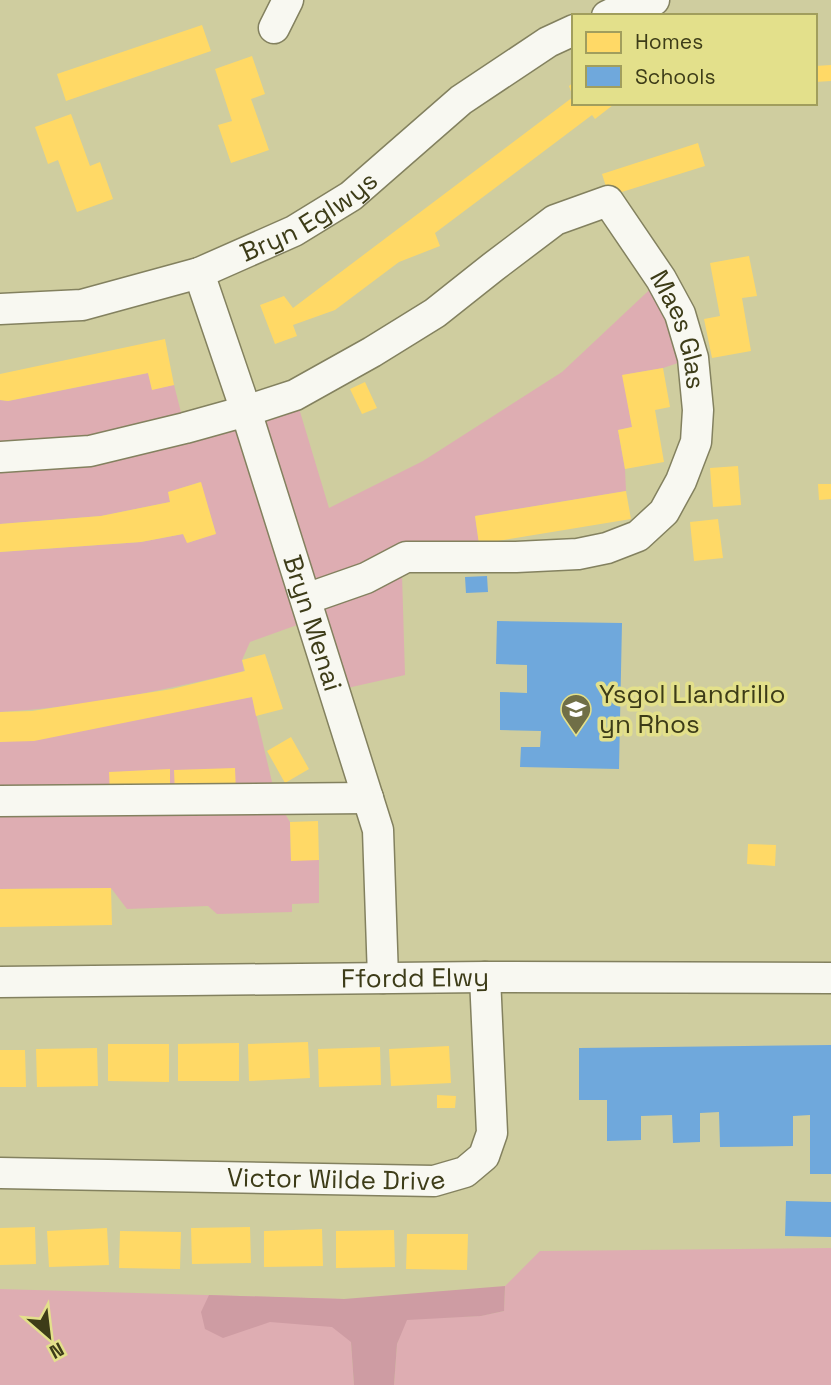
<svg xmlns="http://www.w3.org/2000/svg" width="831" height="1385" viewBox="0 0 831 1385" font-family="'Space Grotesk',sans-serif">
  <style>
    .green { fill: #deadb2 }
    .forest { fill: #ce9ca3 }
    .homes { fill: #ffd966 }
    .schools { fill: #6fa8dc }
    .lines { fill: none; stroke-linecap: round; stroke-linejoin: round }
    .street-casing { stroke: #83815f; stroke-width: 33 }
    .street { stroke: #f8f8f1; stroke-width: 30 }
    .labels { text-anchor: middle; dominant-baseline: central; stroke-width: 7; stroke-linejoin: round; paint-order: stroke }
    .street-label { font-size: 26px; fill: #3d3c18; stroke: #e3e08b }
    .poi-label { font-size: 26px; fill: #3d3c18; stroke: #e3e08b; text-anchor: start }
  </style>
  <rect width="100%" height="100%" fill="#cfcd9f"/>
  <path class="green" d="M 661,279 L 693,358 L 663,368 L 623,375 L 632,427 L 618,430 L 625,469 L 626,491 L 475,516 L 479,544 L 406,557 L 402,575 L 405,675 L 334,691 L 311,620 L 250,642 L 242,660 L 244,671 C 166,690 81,708 0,712 L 0,552 L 141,542 L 183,534 L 188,543 L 216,533 L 200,482 L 169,492 L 170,502 L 101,516 L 0,524 L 0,400 L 8,401 L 148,373 L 152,389 L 174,385 L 185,428 L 295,395 L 329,508 L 423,461 L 562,372 Z
    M 252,697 L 276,799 L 290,822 L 291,860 L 319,860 L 319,903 L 292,904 L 292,912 L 217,914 L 208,906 L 127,909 L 111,888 L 0,889 L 0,742 Z
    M 831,1248 L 831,1385 L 394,1385 L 397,1344 L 406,1319 L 480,1316 L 504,1311 L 505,1286 L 540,1251 Z
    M 0,1289 L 344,1299 L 351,1342 L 354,1385 L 0,1385 Z"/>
  <path class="forest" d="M 505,1286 L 504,1311 L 481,1316 L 407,1320 L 397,1344 L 394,1385 L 354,1385 L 351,1342 L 332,1327 L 270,1322 L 223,1338 L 205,1329 L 201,1312 L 209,1295 L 344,1299 Z"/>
  <path class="homes" d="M 202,25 L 211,51 L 66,101 L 57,74 Z
    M 252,56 L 265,94 L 251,99 L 269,150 L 231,163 L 218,125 L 232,121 L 215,69 Z
    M 831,65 L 831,81 L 815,82 L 815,66 Z
    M 574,82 L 574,103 L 612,103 L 613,105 L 595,119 L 592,115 L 435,233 L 440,246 L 399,262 L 335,310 L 293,325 L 297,336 L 275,344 L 260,305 L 284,296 L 293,308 L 573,97 L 569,86 Z
    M 71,114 L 90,166 L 100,162 L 113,199 L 77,212 L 58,160 L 48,164 L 35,127 Z
    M 698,143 L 705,166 L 609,196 L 602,174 Z
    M 749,256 L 757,296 L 742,298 L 751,351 L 712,358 L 704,319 L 720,316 L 710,263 Z
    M 165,339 L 174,385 L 152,390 L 148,373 L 8,401 L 0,400 L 0,374 Z
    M 663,368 L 670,407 L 655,410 L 664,462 L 625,469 L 618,430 L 632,427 L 622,375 Z
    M 365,382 L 377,408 L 362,414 L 350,389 Z
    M 738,466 L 741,505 L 713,507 L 710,468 Z
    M 201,482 L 216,534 L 187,543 L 183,534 L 141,542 L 0,552 L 0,524 L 101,516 L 170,502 L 168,492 Z
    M 818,484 L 831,484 L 831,499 L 819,500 Z
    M 626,491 L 631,519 L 479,544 L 475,516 Z
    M 718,519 L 723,558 L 694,561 L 690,522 Z
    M 265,654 L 283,709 L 256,716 L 252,697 L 34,741 L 0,742 L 0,712 L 32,711 L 172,689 L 245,671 L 242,660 Z
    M 291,737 L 309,769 L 285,783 L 267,751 Z
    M 235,768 L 236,792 L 175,794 L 174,770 Z
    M 170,769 L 170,792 L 110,795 L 109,772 Z
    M 318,821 L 319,860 L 291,861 L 290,822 Z
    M 748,844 L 776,845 L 775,866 L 747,864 Z
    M 111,888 L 112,925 L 0,927 L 0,889 Z
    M 308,1042 L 310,1078 L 249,1081 L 248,1044 Z
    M 239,1043 L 239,1081 L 178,1081 L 178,1044 Z
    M 108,1044 L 169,1044 L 169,1082 L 108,1081 Z
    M 449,1046 L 451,1083 L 391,1086 L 389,1049 Z
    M 380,1047 L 381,1085 L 319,1087 L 318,1049 Z
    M 97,1048 L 98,1086 L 37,1087 L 36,1049 Z
    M 0,1050 L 25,1050 L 26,1087 L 0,1087 Z
    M 437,1095 L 456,1096 L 455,1108 L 437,1108 Z
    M 35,1227 L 36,1264 L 0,1265 L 0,1228 Z
    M 250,1227 L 251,1263 L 192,1264 L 191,1228 Z
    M 107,1228 L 109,1265 L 49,1267 L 47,1231 Z
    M 322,1229 L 323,1266 L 264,1267 L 264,1231 Z
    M 394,1230 L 395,1267 L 336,1268 L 336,1231 Z
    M 120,1231 L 181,1232 L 180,1269 L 119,1268 Z
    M 407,1234 L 468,1234 L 467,1270 L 406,1269 Z"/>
  <path class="schools" d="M 487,576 L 488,592 L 466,593 L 465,577 Z
    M 497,621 L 622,623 L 619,769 L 520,767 L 521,747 L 540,747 L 541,731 L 500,730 L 500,692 L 527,693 L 527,665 L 496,664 Z
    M 831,1045 L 831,1174 L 810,1174 L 810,1115 L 793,1116 L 793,1146 L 720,1147 L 719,1112 L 700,1113 L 700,1142 L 673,1143 L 672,1115 L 641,1116 L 641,1140 L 607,1141 L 607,1100 L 579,1100 L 579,1048 Z
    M 786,1201 L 831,1202 L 831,1237 L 785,1236 Z"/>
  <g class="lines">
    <g class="street-casing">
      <g id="street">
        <path d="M 607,16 L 624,8 L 654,0"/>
        <path d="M 274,28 L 288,0"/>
        <path id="s1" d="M 199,273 L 246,411 L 378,830 L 383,978"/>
        <path id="s2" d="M 0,309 L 82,305 L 199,273 L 294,231 L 351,196 L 461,100 L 548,42 L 574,30"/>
        <path id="s3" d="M 0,457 L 90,451 L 185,428 L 246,411 L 295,395 L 372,352 L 435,313 L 493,267 L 555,220 L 608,201 L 661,279 L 680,314 L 693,358 L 698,410 L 696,442 L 681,481 L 664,512 L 638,536 L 607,548 L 578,554 L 516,557 L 406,557 L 366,578 L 306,599"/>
        <path d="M 0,801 L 368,798"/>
        <path id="s4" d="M 0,982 L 485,977 L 831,978"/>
        <path id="s5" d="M 0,1173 L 434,1181 L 465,1172 L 484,1156 L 492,1133 L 485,977"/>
      </g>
    </g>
    <use href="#street" class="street"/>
  </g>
  <defs>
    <g id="school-pin" transform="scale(1.575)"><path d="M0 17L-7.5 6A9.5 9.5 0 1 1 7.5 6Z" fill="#706f47" stroke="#e3e08b"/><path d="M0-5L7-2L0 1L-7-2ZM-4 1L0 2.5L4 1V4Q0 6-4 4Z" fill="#fff"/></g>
  </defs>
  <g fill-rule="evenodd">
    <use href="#school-pin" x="576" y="709"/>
  </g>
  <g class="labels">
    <g class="street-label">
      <text stroke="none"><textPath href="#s2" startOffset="327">Bryn Eglwys</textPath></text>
      <text stroke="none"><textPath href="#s3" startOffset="822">Maes Glas</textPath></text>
      <text stroke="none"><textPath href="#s1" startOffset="368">Bryn Menai</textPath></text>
      <text stroke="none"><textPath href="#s4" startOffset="415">Ffordd Elwy</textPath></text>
      <text stroke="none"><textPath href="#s5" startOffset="336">Victor Wilde Drive</textPath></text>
    </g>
    <g class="poi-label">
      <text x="599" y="694">Ysgol Llandrillo<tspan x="599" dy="30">yn Rhos</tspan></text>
    </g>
  </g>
  <rect x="572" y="14" width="245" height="91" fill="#e3e08b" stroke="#a19e5d" stroke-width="2"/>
  <rect x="586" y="32" width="35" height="21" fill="#ffd966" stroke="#a19e5d" stroke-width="2"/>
  <text x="635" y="49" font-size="21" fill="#3d3c18">Homes</text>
  <rect x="586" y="66" width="35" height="21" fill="#6fa8dc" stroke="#a19e5d" stroke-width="2"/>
  <text x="635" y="84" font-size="21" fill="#3d3c18">Schools</text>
  <g transform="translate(49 1336) rotate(152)" stroke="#e3e08b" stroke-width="5" paint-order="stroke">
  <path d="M0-5L12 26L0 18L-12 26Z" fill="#3d3c18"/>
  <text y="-10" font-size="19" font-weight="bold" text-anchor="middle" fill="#3d3c18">N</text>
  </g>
</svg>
